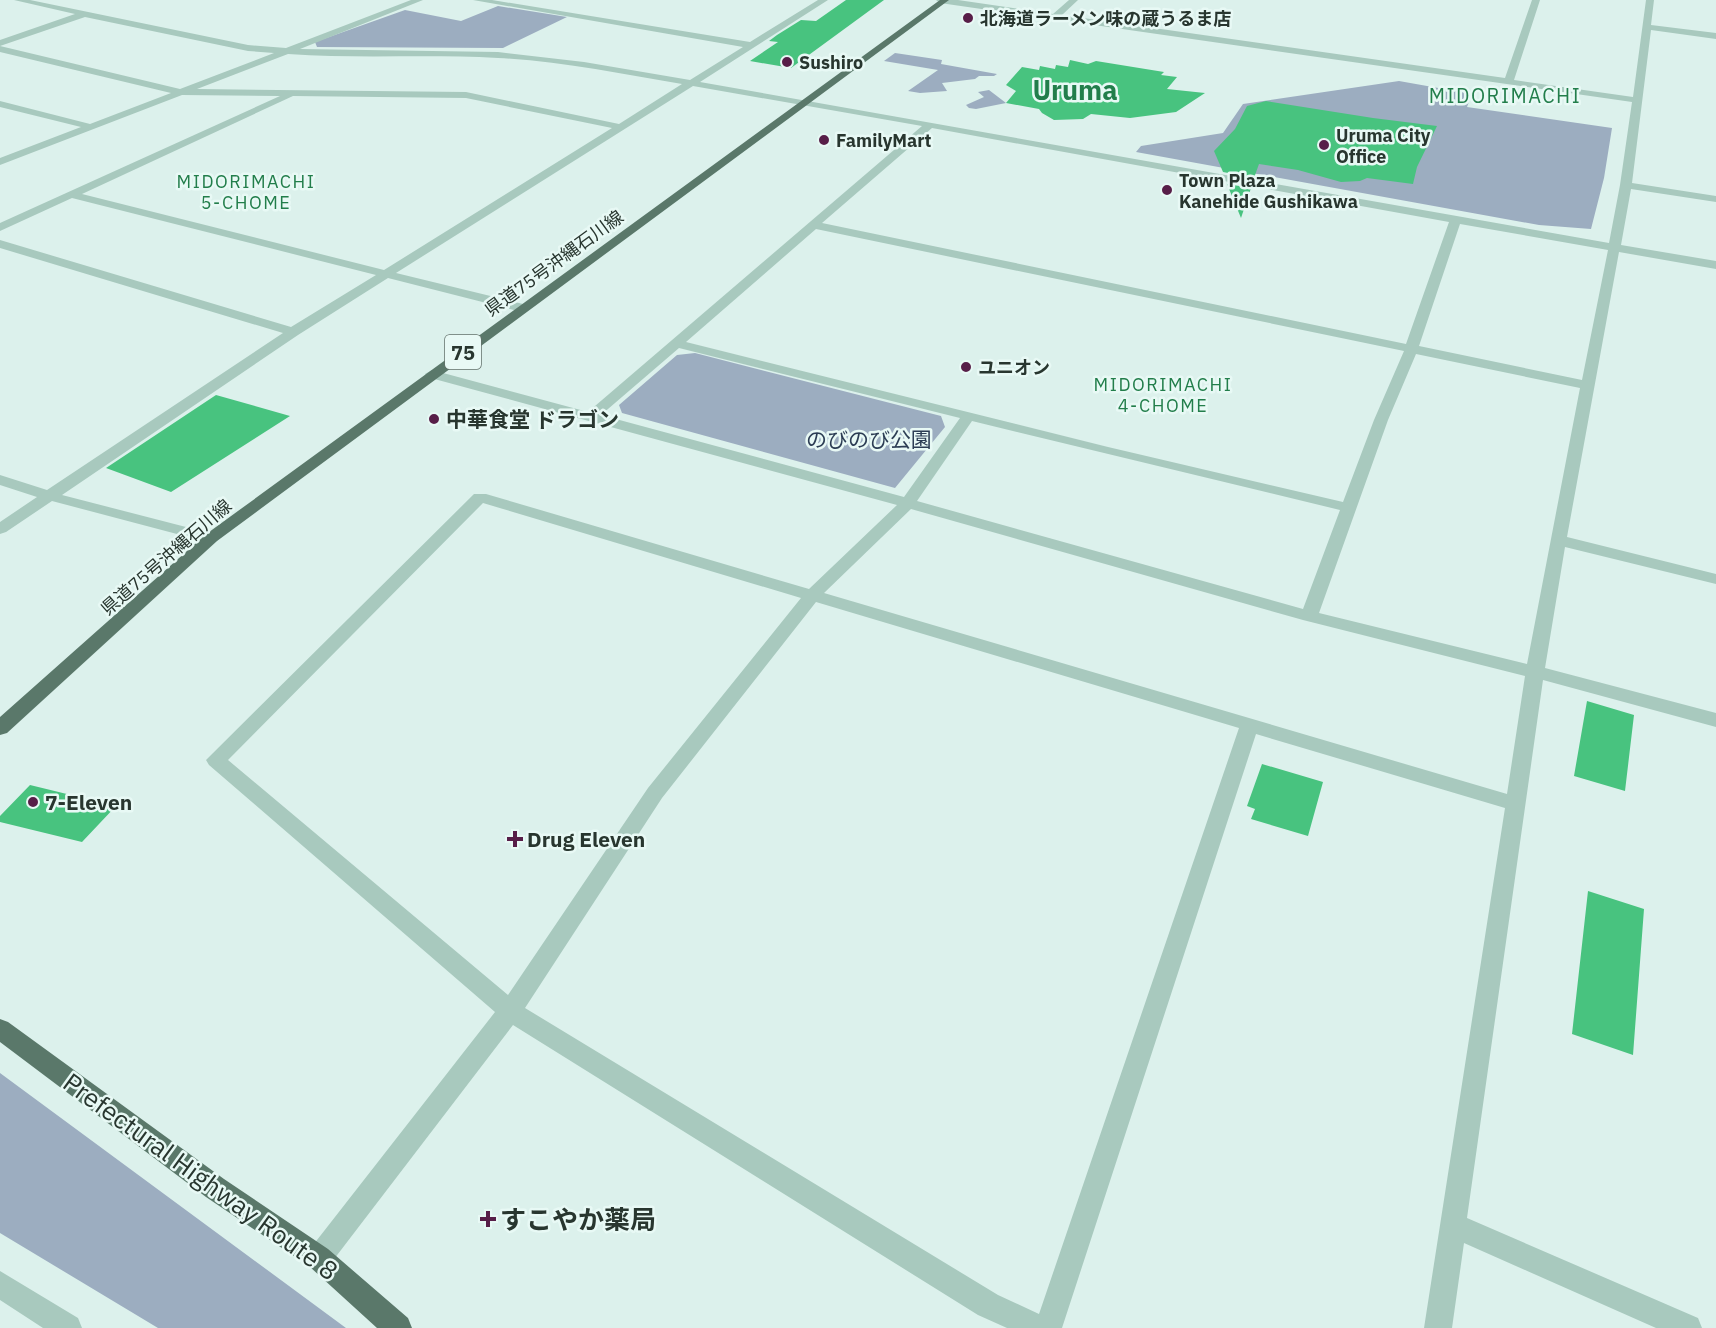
<svg xmlns="http://www.w3.org/2000/svg" width="1716" height="1328" viewBox="0 0 1716 1328" font-family="'IBM Plex Sans','Noto Sans JP',sans-serif">
  <style>
    .green { fill: #9cadc0 }
    .building { fill: #48c37f }
    .lines { fill: none; stroke-linecap: round; stroke-linejoin: round }
    .minor { fill: #a8c9be; fill-rule: evenodd }
    .major { fill: #5a786a; fill-rule: evenodd }
    .poi-dot { fill: #571e48; stroke: #e8f9f5; stroke-width: 2 }
    .labels { text-anchor: middle; dominant-baseline: central; stroke-width: 5; stroke-linejoin: round; paint-order: stroke }
    .far-poi-label { font-size: 18px; font-weight: bold; fill: #28362f; stroke: #e8f9f5; text-anchor: start }
    .far-neighbourhood-label { font-size: 18px; letter-spacing: 1.5px; fill: #227e4b; stroke: #e8f9f5 }
    .far-street-label { font-size: 18px; fill: #28362f; stroke: #e8f9f5 }
    .far-quarter-label { font-size: 20px; letter-spacing: 1.5px; fill: #227e4b; stroke: #e8f9f5 }
    .shield { fill: #e8f9f5; stroke: #62706a; stroke-width: 1.5 }
    .shield-label { font-size: 20px; font-weight: bold; fill: #28362f }
    .poi-label { font-size: 21px; font-weight: bold; fill: #28362f; stroke: #e8f9f5; text-anchor: start }
    .park-label { font-size: 21px; fill: #2c3d54; stroke: #e8f9f5 }
    .near-street-label { font-size: 26px; fill: #28362f; stroke: #e8f9f5 }
    .near-poi-label { font-size: 26px; font-weight: bold; fill: #28362f; stroke: #e8f9f5; text-anchor: start }
    .far-town-label { font-size: 27px; font-weight: bold; fill: #227e4b; stroke: #e8f9f5 }
  </style>
  <rect width="100%" height="100%" fill="#dcf1ec"/>
  <path class="green" d="M 498,6 L 567,17 L 503,48 L 317,47 L 315,42 L 405,10 L 461,21 Z
    M 895,53 L 942,60 L 941,64 L 997,74 L 994,76 L 979,76 L 975,79 L 942,83 L 947,91 L 920,93 L 908,91 L 938,70 L 884,61 Z
    M 1399,81 L 1472,94 L 1467,107 L 1612,128 L 1604,178 L 1591,229 L 1539,225 L 1136,152 L 1141,146 L 1223,133 L 1243,104 Z
    M 989,90 L 1006,103 L 976,109 L 969,108 L 966,105 L 984,97 L 978,92 Z
    M 695,353 L 941,416 L 945,427 L 895,488 L 622,413 L 619,405 L 677,355 Z
    M 0,1074 L 0,1073 L 346,1328 L 158,1328 L 0,1233 Z"/>
  <path class="building" d="M 846,0 L 884,0 L 791,68 L 750,61 L 778,42 L 769,41 L 777,35 L 801,20 L 816,21 Z
    M 1070,60 L 1088,64 L 1096,61 L 1164,72 L 1161,75 L 1177,77 L 1167,89 L 1205,93 L 1176,112 L 1130,118 L 1091,114 L 1083,119 L 1054,120 L 1042,113 L 1039,109 L 1006,103 L 1016,91 L 1006,85 L 1022,67 L 1039,70 L 1040,66 L 1055,69 L 1056,65 L 1068,67 Z
    M 1266,101 L 1373,118 L 1437,126 L 1417,167 L 1413,184 L 1367,178 L 1360,181 L 1341,182 L 1298,170 L 1259,164 L 1254,178 L 1223,172 L 1214,151 L 1235,129 L 1247,106 Z
    M 1227,184 L 1251,188 L 1241,218 Z
    M 216,395 L 290,416 L 171,492 L 106,468 Z
    M 1587,701 L 1634,715 L 1625,791 L 1574,776 Z
    M 1262,764 L 1323,782 L 1308,836 L 1251,819 L 1255,809 L 1247,806 Z
    M 30,785 L 116,806 L 82,842 L 0,822 L 0,816 Z
    M 1588,891 L 1644,909 L 1633,1055 L 1572,1034 Z"/>
  <g class="lines">
    <path class="minor" d="M 14,0 L 30,0 L 248,45 L 286,48 L 411,0 L 423,0 L 300,49 L 498,52 L 584,62 L 690,80 L 743,47 L 473,0 L 492,0 L 750,42 L 818,0 L 828,0 L 700,82 L 1609,243 L 1620,185 L 1632,102 L 940,3 L 936,0 L 958,0 L 1053,14 L 1069,0 L 1078,0 L 1062,15 L 1505,78 L 1532,0 L 1540,0 L 1514,80 L 1633,97 L 1646,0 L 1654,0 L 1651,25 L 1716,33 L 1716,39 L 1651,30 L 1632,183 L 1716,196 L 1716,202 L 1631,189 L 1621,245 L 1716,261 L 1716,269 L 1619,252 L 1567,537 L 1716,574 L 1716,584 L 1565,547 L 1545,668 L 1716,713 L 1716,727 L 1543,680 L 1467,1218 L 1698,1318 L 1702,1328 L 1656,1328 L 1464,1243 L 1452,1328 L 1424,1328 L 1505,808 L 1256,734 L 1062,1328 L 1007,1328 L 978,1315 L 513,1025 L 328,1267 L 319,1271 L 310,1267 L 306,1258 L 310,1249 L 495,1012 L 209,765 L 206,760 L 474,494 L 486,494 L 809,589 L 897,505 L 427,377 L 425,374 L 432,370 L 588,412 L 922,126 L 693,86 L 396,273 L 527,305 L 528,308 L 527,311 L 522,312 L 388,278 L 298,335 L 62,495 L 217,535 L 219,538 L 217,541 L 211,543 L 52,501 L 6,532 L 0,534 L 0,522 L 37,497 L 0,485 L 0,475 L 47,490 L 283,333 L 0,248 L 0,240 L 291,327 L 376,275 L 72,198 L 0,231 L 0,223 L 280,96 L 182,95 L 0,165 L 0,158 L 81,127 L 0,107 L 0,101 L 90,124 L 171,93 L 0,52 L 0,46 L 180,89 L 274,53 L 248,51 L 85,17 L 0,46 L 0,40 L 75,14 ZM 288,54 C 358,59 428,54 498,58 C 560,61 621,74 682,84 L 619,124 L 466,92 L 197,89 ZM 293,96 L 466,98 L 612,128 L 384,270 L 82,194 ZM 932,128 L 1449,222 L 1406,344 L 822,223 ZM 1460,224 L 1608,250 L 1582,380 L 1419,346 ZM 816,229 L 1404,351 L 1374,420 L 1343,502 L 1108,447 L 686,342 ZM 679,348 L 960,418 L 904,497 L 601,415 ZM 1416,354 L 1580,388 L 1527,664 L 1319,613 L 1388,420 ZM 972,421 L 1340,510 L 1303,609 L 917,501 ZM 483,503 L 801,598 L 648,788 L 508,995 L 228,760 ZM 911,509 L 1303,620 L 1525,676 L 1507,794 L 824,593 ZM 816,602 L 1239,728 L 1039,1314 L 998,1295 L 525,1008 L 662,798 Z
      M 0,1271 L 78,1318 L 82,1328 L 43,1328 L 0,1300 Z"/>
    <path class="major" d="M 940,0 L 949,0 L 217,541 L 7,733 L 0,735 L 0,717 L 205,535 Z
      M 0,1019 L 8,1022 L 224,1179 L 328,1249 L 408,1318 L 412,1328 L 377,1328 L 310,1267 L 206,1197 L 0,1042 Z"/>
  </g>
  <g class="poi-dot">
    <circle cx="968" cy="18" r="6"/>
    <circle cx="787" cy="62" r="6"/>
    <circle cx="824" cy="140" r="6"/>
    <circle cx="1324" cy="145" r="6"/>
    <circle cx="1167" cy="190" r="6"/>
    <circle cx="966" cy="367" r="6"/>
    <circle cx="434" cy="419" r="6"/>
    <circle cx="33" cy="802" r="6"/>
    <path d="M512 830h6v6h6v6h-6v6h-6v-6h-6v-6h6z"/>
    <path d="M485 1210h6v6h6v6h-6v6h-6v-6h-6v-6h6z"/>
  </g>
  <g class="labels">
    <g class="far-poi-label">
      <text x="980" y="18">北海道ラーメン味の蔵うるま店</text>
      <text x="799" y="62">Sushiro</text>
      <text x="1336" y="135">Uruma City<tspan x="1336" dy="21">Office</tspan></text>
      <text x="836" y="140">FamilyMart</text>
      <text x="1179" y="180">Town Plaza<tspan x="1179" dy="21">Kanehide Gushikawa</tspan></text>
      <text x="978" y="367">ユニオン</text>
    </g>
    <g class="far-neighbourhood-label">
      <text x="246" y="181">MIDORIMACHI<tspan x="246" dy="21">5-CHOME</tspan></text>
      <text x="1163" y="384">MIDORIMACHI<tspan x="1163" dy="21">4-CHOME</tspan></text>
    </g>
    <g class="far-street-label">
      <text transform="translate(554 263) rotate(-36)">県道75号沖縄石川線</text>
      <text transform="translate(166 557) rotate(-41)">県道75号沖縄石川線</text>
    </g>
    <g class="far-quarter-label">
      <text x="1505" y="95">MIDORIMACHI</text>
    </g>
    <rect class="shield" x="445" y="335" width="36" height="34" rx="4.5"/>
    <g class="shield-label">
      <text x="463" y="352">75</text>
    </g>
    <g class="poi-label">
      <text x="446" y="419">中華食堂 ドラゴン</text>
      <text x="45" y="802">7-Eleven</text>
      <text x="527" y="839">Drug Eleven</text>
    </g>
    <g class="park-label">
      <text x="869" y="439">のびのび公園</text>
    </g>
    <g class="near-street-label">
      <text transform="translate(201 1176) rotate(36)">Prefectural Highway Route 8</text>
    </g>
    <g class="near-poi-label">
      <text x="500" y="1219">すこやか薬局</text>
    </g>
    <g class="far-town-label">
      <text x="1075" y="89">Uruma</text>
    </g>
  </g>
</svg>
